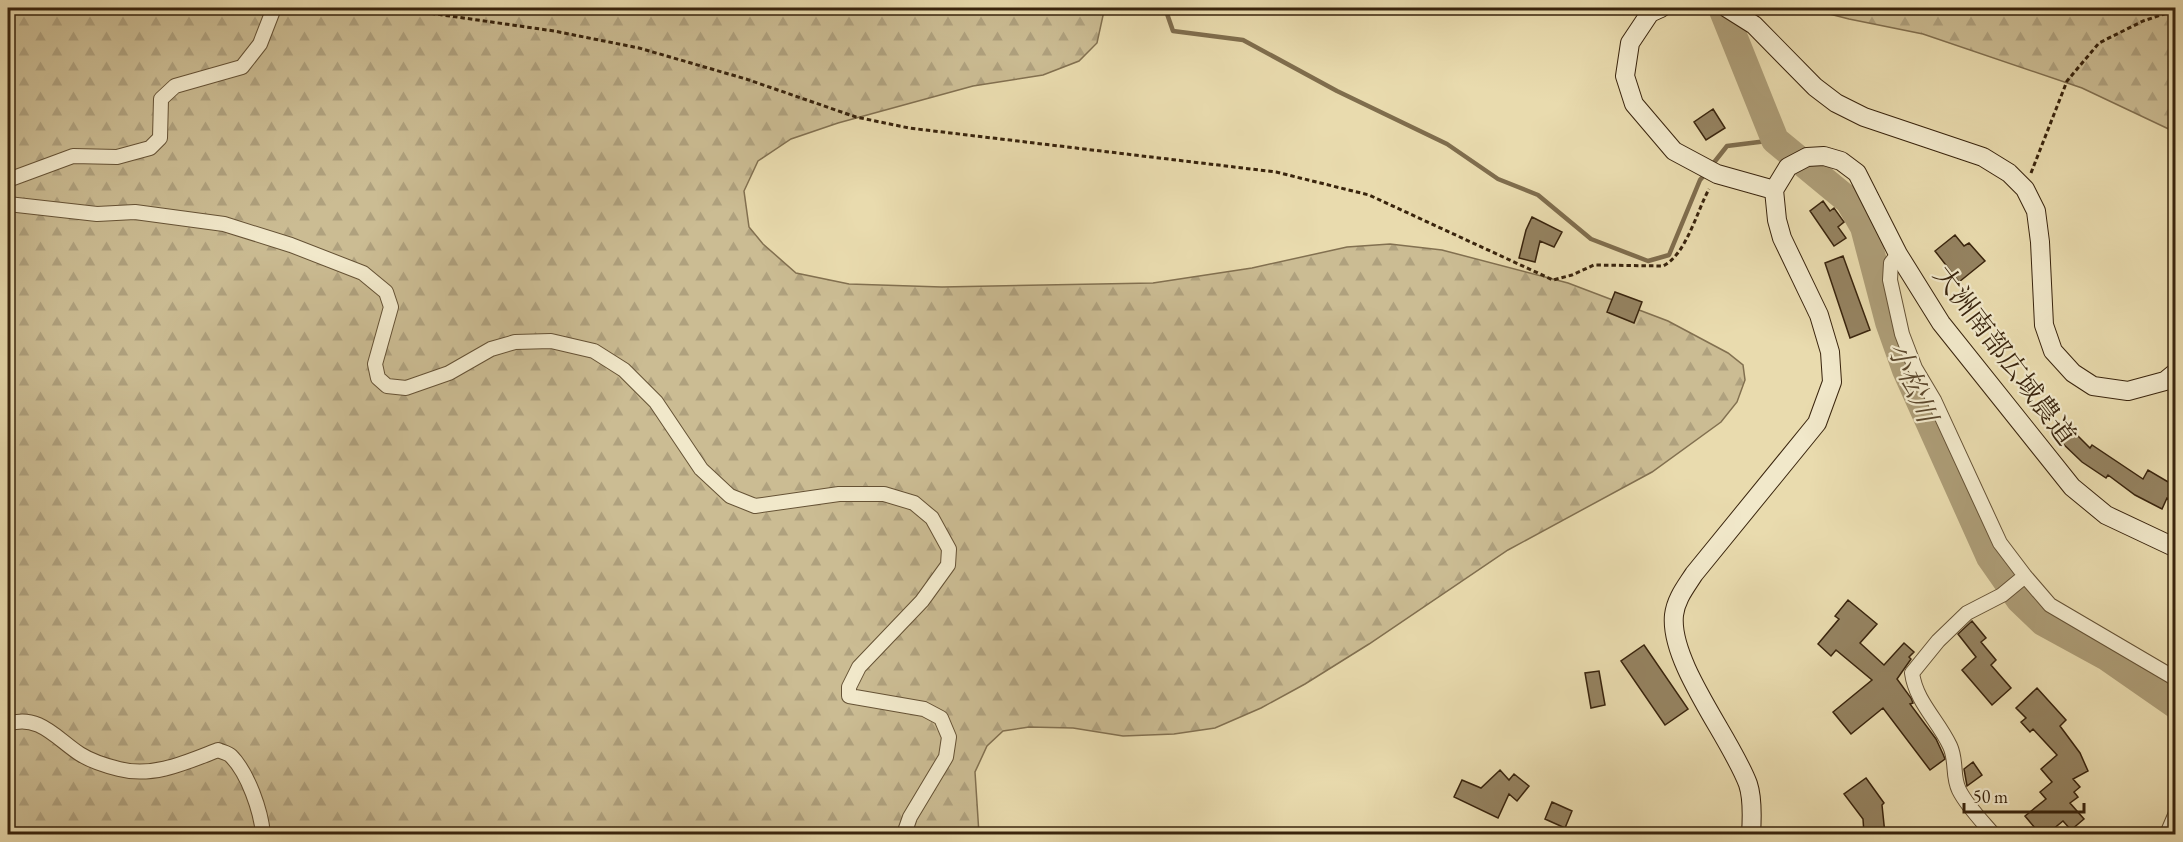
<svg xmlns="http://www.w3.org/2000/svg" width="2183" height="842" viewBox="0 0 2183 842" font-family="'EB Garamond','Noto Serif JP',serif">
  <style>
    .forest { fill: url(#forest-firs); stroke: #827050; stroke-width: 1.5 }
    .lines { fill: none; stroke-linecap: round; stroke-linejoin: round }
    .stream { stroke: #7f6d4d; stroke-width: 4.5 }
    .river { stroke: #ad9d77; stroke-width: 28 }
    .building { fill: #958361; stroke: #39240d; stroke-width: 1.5 }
    .street-casing { stroke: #655235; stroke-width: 16 }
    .secondary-casing { stroke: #39240d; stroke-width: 20 }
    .path { stroke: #39240d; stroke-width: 3; stroke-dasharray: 4.5 3; stroke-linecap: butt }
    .street { stroke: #f1e8ca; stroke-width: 14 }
    .secondary { stroke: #f1e8ca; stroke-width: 18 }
    .labels { text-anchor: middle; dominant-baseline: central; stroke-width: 4.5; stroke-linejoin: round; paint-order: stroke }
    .street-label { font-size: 27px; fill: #39240d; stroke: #f1e8ca }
    .water-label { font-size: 28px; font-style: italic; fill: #5c482d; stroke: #f1e8ca }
  </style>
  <defs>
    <pattern id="forest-firs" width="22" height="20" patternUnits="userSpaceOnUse" patternTransform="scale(1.5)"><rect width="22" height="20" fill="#cbbc93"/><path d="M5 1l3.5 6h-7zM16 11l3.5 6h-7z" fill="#afa17e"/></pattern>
  </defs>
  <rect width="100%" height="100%" fill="#e9dbae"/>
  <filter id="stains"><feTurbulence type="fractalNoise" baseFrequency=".00333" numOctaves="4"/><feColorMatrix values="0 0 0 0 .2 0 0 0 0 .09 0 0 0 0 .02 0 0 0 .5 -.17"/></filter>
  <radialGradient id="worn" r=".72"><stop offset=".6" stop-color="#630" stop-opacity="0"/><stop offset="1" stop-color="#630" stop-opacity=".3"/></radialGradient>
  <path class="forest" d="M 8,8 L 1103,8 L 1104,11 L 1097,43 L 1079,61 L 1043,75 L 973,86 L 838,123 L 791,139 L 758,161 L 744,191 L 749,227 L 763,244 L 796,273 L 849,284 L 942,287 L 1153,283 L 1252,268 L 1347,247 L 1390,244 L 1442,250 L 1568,283 L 1668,321 L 1728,353 L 1743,365 L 1745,380 L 1737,402 L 1721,422 L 1652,472 L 1508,550 L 1369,644 L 1305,684 L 1261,708 L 1215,728 L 1174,734 L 1123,736 L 1073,728 L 1029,727 L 1003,731 L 987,746 L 975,772 L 979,834 L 8,834 Z
    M 1806,8 L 2175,8 L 2175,132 L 2082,88 L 1923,34 L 1849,19 Z"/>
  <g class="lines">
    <path class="stream" d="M 1165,8 L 1173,31 L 1243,40 L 1337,91 L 1447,144 L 1498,179 L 1538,195 L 1591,239 L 1648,261 L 1669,255 L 1700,180 L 1707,172
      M 1712,165 L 1727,146 L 1775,140"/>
    <path class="river" d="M 1722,8 L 1775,140 L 1849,201 L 1864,227 L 1889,322 L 1906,370 L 1990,557 L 2020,600 L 2043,622 L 2107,657 L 2176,705"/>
  </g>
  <path class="building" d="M 1713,109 L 1725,128 L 1706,140 L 1694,122 Z
    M 1823,201 L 1830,211 L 1834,208 L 1844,222 L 1838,227 L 1846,238 L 1834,246 L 1810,211 Z
    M 1532,217 L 1562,232 L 1554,247 L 1540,241 L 1535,262 L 1519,258 L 1526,230 Z
    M 1955,235 L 1964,246 L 1969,243 L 1985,261 L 1959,282 L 1935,251 Z
    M 1843,256 L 1870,330 L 1850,338 L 1825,263 Z
    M 1615,292 L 1642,302 L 1634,323 L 1607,312 Z
    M 2070,428 L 2090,448 L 2092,445 L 2143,479 L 2148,470 L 2175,486 L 2175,503 L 2167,498 L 2162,509 L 2135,495 L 2108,475 L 2106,478 L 2082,462 L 2058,439 Z
    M 1848,600 L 1877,624 L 1860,643 L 1884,665 L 1904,643 L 1914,652 L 1909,657 L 1911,659 L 1897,679 L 1911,698 L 1913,703 L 1910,704 L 1936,739 L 1943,754 L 1945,759 L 1930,770 L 1883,708 L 1851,734 L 1833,712 L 1872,680 L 1836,650 L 1831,656 L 1818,644 L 1839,619 L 1835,616 Z
    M 1972,621 L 1986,638 L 1981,642 L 1996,660 L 1991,665 L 2011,688 L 1992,705 L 1962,670 L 1976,657 L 1958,634 Z
    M 1644,645 L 1688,709 L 1665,725 L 1621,661 Z
    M 1599,671 L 1605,705 L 1591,708 L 1585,673 Z
    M 2037,688 L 2066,720 L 2060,726 L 2080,753 L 2088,771 L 2073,779 L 2080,787 L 2074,792 L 2078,797 L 2070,803 L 2084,819 L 2071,830 L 2063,821 L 2047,834 L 2040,834 L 2025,816 L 2046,799 L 2040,792 L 2052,782 L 2041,769 L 2057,755 L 2033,729 L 2030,732 L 2021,722 L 2026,718 L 2016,708 Z
    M 1973,762 L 1982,775 L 1967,786 L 1964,769 Z
    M 1500,770 L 1509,780 L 1514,774 L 1529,786 L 1517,801 L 1509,794 L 1498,818 L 1454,797 L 1462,780 L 1481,788 Z
    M 1866,778 L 1884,803 L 1882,805 L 1885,834 L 1864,834 L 1863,819 L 1844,794 Z
    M 1552,802 L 1572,811 L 1565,828 L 1545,819 Z"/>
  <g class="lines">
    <g class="street-casing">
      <path id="street" d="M 8,180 L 73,156 L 117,157 L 150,148 L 160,138 L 161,99 L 175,86 L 242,67 L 260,44 L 274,8
        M 8,204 L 97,214 L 135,212 L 224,224 L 291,245 L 363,273 L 386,292 L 391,307 L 375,364 L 378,378 L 387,386 L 406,388 L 449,373 L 491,349 L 515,342 L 551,341 L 594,351 L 624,370 L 656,402 L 701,469 L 730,496 L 755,506 L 839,494 L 884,494 L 914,503 L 932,518 L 949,549 L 948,565 L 922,601 L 859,667 L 849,687 L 849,696 L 924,709 L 941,718 L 949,737 L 946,757 L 910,817 L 904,834
        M 1898,254 L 1891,263 L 1890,280 L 1902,334 L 1915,368 L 1934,400 L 2000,543 L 2025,576 L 2050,605 L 2171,676 L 2176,680
        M 8,724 C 38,713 57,739 80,754 C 91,761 107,766 119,769 C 153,778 187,762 218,750 C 222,752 228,753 231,756 C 248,773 261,811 263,834
        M 1993,834 C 1982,821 1967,806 1959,790 C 1952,776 1957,761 1950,746 C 1938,720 1916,702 1912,673 L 1938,641 L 1967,613 L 2002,595 L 2025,576
        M 2167,834 L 2176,813"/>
    </g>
    <g class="secondary-casing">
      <path id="secondary" d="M 1661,8 L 1650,13 L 1630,43 L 1625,76 L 1634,104 L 1674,151 L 1717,174 L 1774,190
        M 1727,8 L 1754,25 L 1815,87 L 1836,103 L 1864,117 L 1983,157 L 2009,173 L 2025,189 L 2036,211 L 2040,242 L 2044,325 L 2053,351 L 2073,373 L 2093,386 L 2128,391 L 2165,381 L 2176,372
        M 1751,834 C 1752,819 1753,799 1748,784 C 1731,738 1669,663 1674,615 C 1676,599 1685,588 1694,574 L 1817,423 L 1832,382 L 1830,352 L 1819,315 L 1782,238 L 1777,220 L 1774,190 L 1788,167 L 1807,157 L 1824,156 L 1841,161 L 1857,173 L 1898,254 L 1941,323 L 2072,487 L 2106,515 L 2176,548"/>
    </g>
    <path class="path" d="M 356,8 L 408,10 L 554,31 L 639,48 L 746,79 L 856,117 L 909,128 L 1276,172 L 1369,195 L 1553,280 L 1572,275 L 1594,265 L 1663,266 C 1686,255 1697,211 1709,189
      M 2031,173 L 2067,81 L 2099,43 L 2143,21 L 2176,10"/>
    <use href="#street" class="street"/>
    <use href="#secondary" class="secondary"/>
  </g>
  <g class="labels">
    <g class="street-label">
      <text transform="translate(2005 355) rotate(53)">大洲南部広域農道</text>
    </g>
    <g class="water-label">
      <text transform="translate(1913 382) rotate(67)">小松川</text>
    </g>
  </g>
  <rect width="2183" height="842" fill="none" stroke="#e9dbae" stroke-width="30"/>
  <rect x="9" y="9" width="2165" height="824" fill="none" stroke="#39240d" stroke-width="3"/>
  <rect x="15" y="15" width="2153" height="812" fill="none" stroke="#39240d" stroke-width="1.5"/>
  <path d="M1964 803v9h120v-9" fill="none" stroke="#39240d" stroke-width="3"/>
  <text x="1973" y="803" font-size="18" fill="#39240d" stroke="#f1e8ca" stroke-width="4.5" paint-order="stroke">50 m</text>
  <rect width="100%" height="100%" filter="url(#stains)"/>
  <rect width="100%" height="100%" fill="url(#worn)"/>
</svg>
